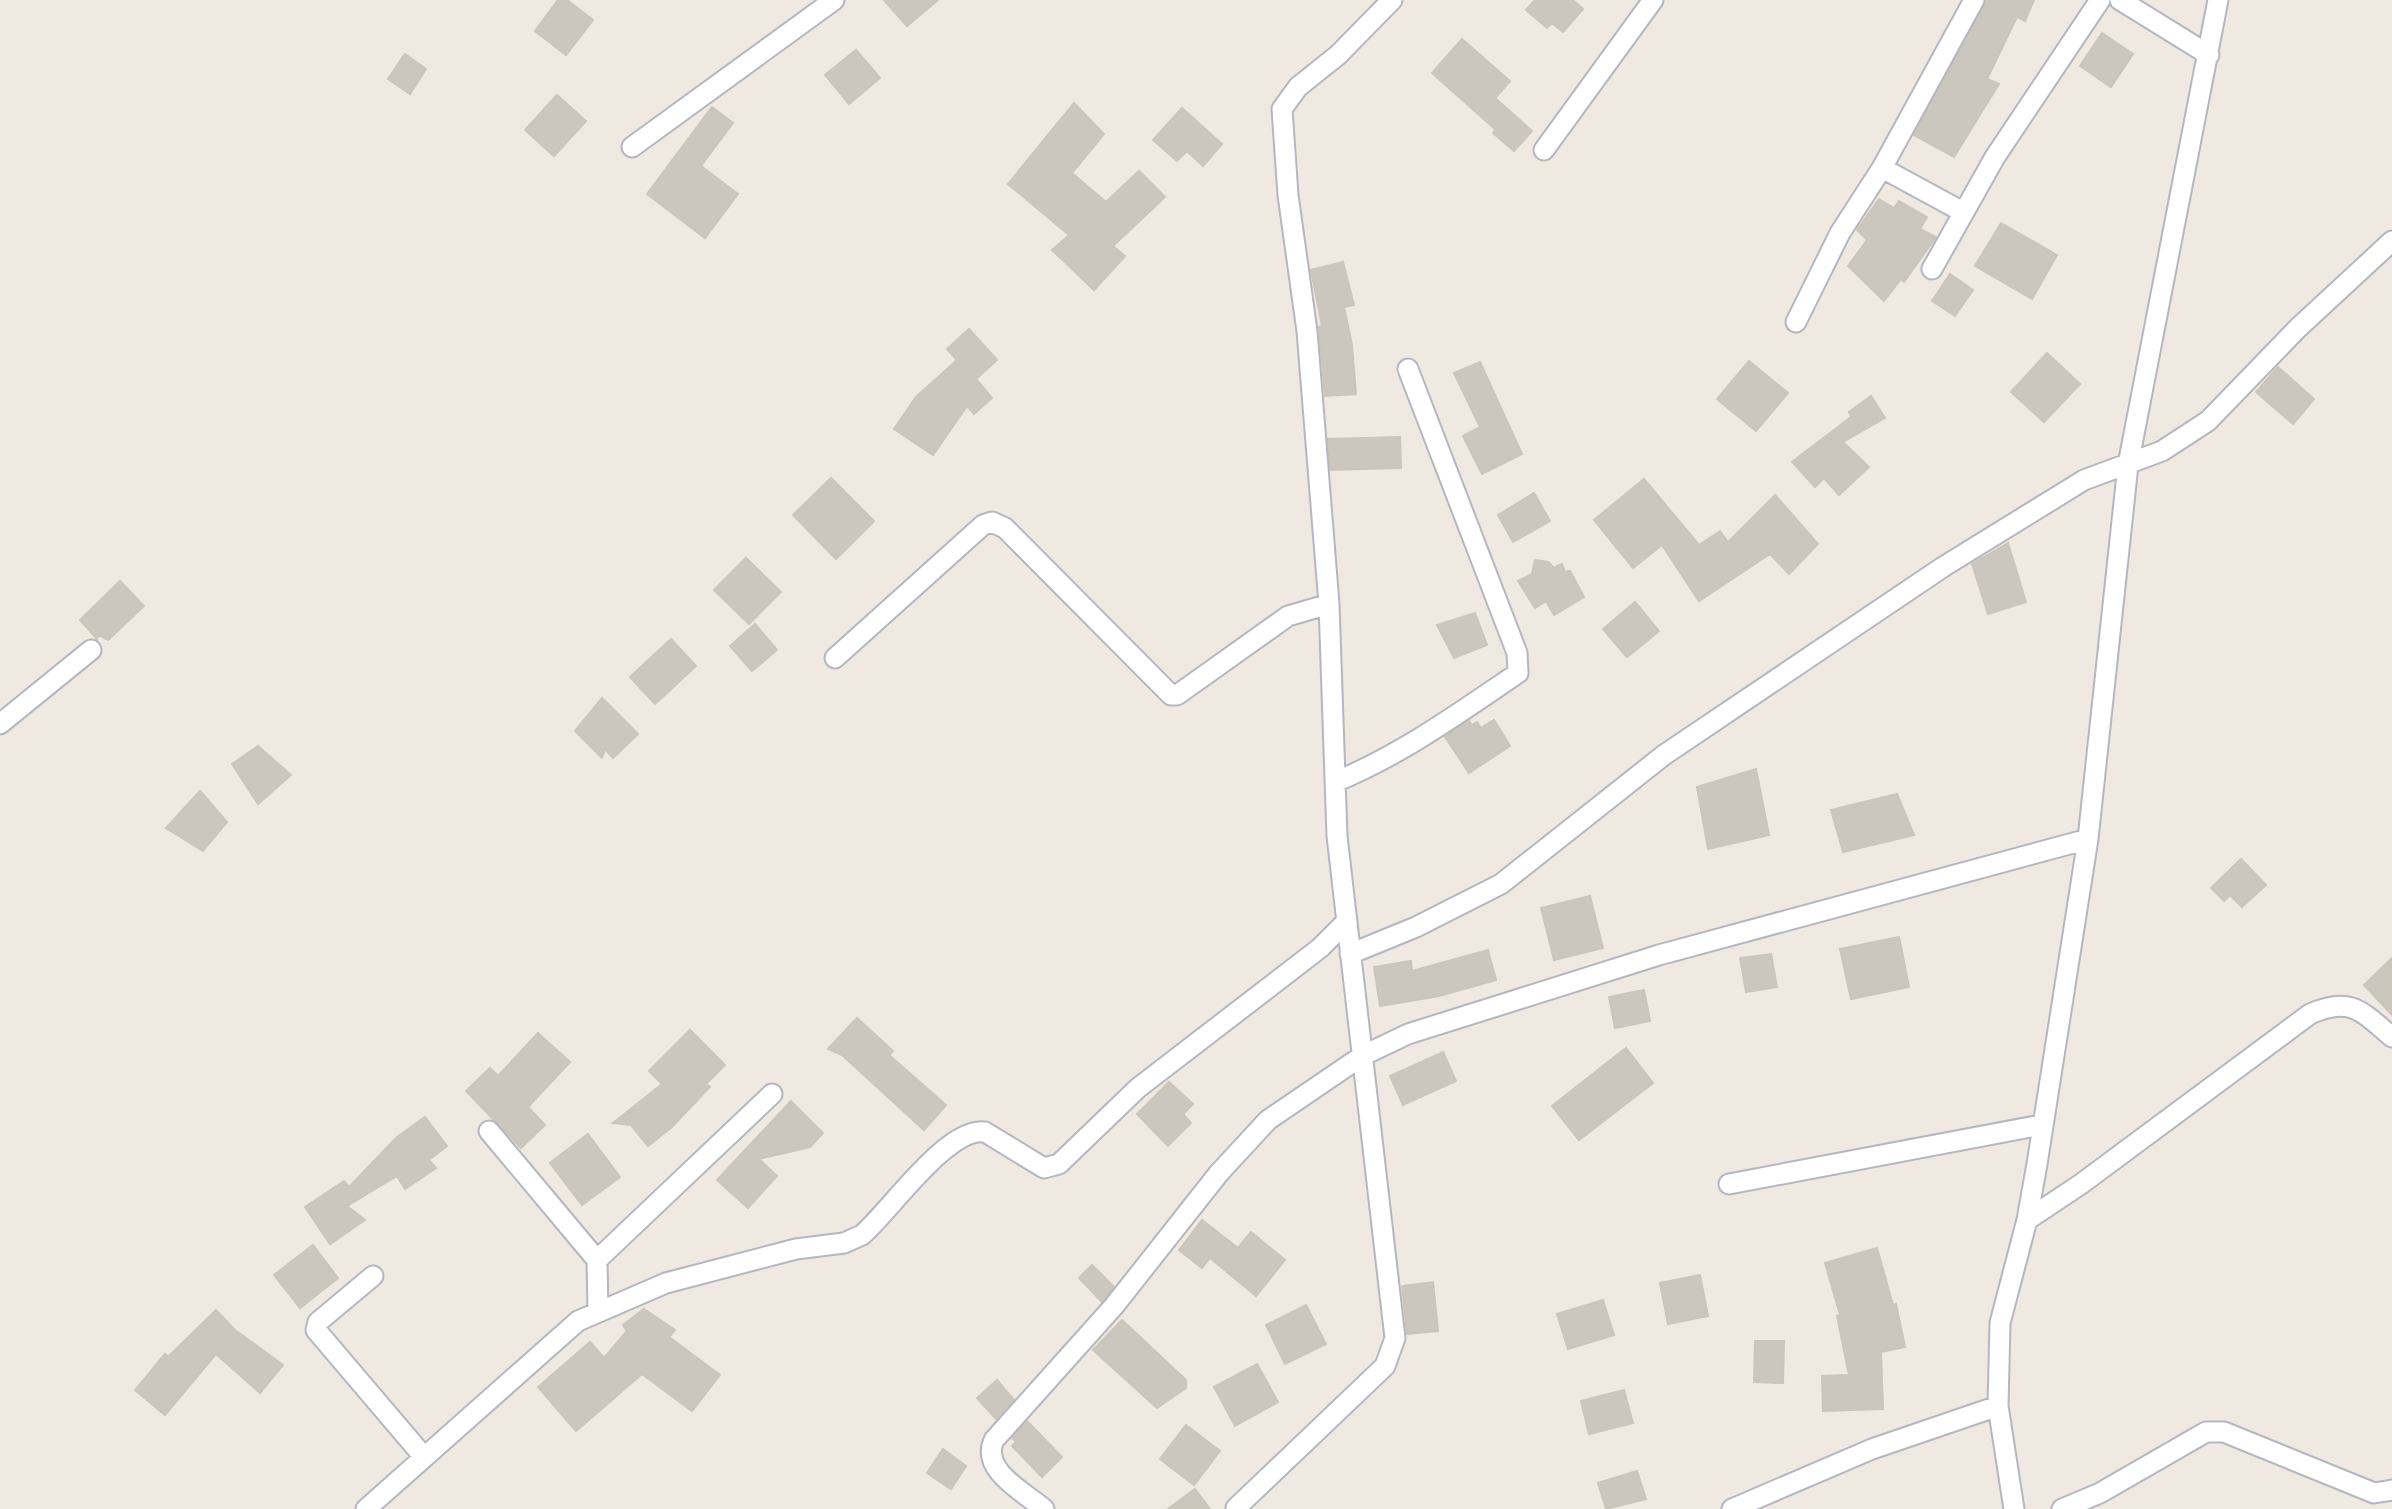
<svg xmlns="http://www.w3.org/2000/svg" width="2392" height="1509" viewBox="0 0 2392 1509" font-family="'Varela Round',sans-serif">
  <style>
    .building { fill: #cbc7bf; stroke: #cbc5ba; stroke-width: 2 }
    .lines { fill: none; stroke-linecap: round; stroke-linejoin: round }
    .street-casing { stroke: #b4b7c1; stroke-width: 23 }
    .street { stroke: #fff; stroke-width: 19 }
  </style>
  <rect width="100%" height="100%" fill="#efe9e1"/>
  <path class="building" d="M 558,0 L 567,0 L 593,20 L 566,55 L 535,31 Z
    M 884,0 L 938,0 L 907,26 Z
    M 1535,0 L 1573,0 L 1583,9 L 1563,32 L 1552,23 L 1547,28 L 1526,10 Z
    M 1986,0 L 2034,0 L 2025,21 L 2017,17 L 1987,79 L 1999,84 L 1954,157 L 1914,135 Z
    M 2102,33 L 2133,54 L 2111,87 L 2080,66 Z
    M 1462,39 L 1510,81 L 1495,98 L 1532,131 L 1514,151 L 1493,133 L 1496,130 L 1432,73 Z
    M 856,50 L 880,78 L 849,104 L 825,75 Z
    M 405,54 L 426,69 L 410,94 L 388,79 Z
    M 557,95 L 586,121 L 554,156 L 525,130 Z
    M 1074,103 L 1104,134 L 1072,173 L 1106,202 L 1139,171 L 1165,197 L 1113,246 L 1125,256 L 1094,290 L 1052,250 L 1069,235 L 1008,184 Z
    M 712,107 L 733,123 L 701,166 L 738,194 L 705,238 L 647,194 Z
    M 1182,108 L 1222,144 L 1203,166 L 1187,151 L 1177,161 L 1153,140 Z
    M 1879,199 L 1894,208 L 1899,201 L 1927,217 L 1920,229 L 1936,237 L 1904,282 L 1901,279 L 1884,301 L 1848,266 L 1867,240 L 1857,230 Z
    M 2001,223 L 2057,255 L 2032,299 L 1975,266 Z
    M 1343,262 L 1354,305 L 1344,307 L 1352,345 L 1356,394 L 1325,396 L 1319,327 L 1322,326 L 1311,270 Z
    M 1950,274 L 1973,290 L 1955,316 L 1932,301 Z
    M 969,329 L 997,360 L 976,379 L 992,398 L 974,414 L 967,406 L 933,455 L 894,429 L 916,397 L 957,360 L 947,349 Z
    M 2047,353 L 2080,384 L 2044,422 L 2011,392 Z
    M 1749,361 L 1788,393 L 1756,431 L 1717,399 Z
    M 1480,362 L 1522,454 L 1482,474 L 1463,436 L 1480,427 L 1454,373 Z
    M 2278,367 L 2314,399 L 2293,424 L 2256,392 Z
    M 1871,396 L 1885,418 L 1843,442 L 1869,467 L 1839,495 L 1824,478 L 1815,487 L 1792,462 L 1851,417 L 1849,412 Z
    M 1400,437 L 1401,468 L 1330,470 L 1328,439 Z
    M 831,478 L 874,521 L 836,559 L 793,515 Z
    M 1644,479 L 1699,545 L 1720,531 L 1728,542 L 1775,495 L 1818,544 L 1789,574 L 1770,554 L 1699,601 L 1662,545 L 1633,568 L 1594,520 Z
    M 1534,493 L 1550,521 L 1513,542 L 1498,515 Z
    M 2008,543 L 2026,602 L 1988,614 L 1972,564 Z
    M 746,558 L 781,592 L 749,624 L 714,590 Z
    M 1535,560 L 1548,562 L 1554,568 L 1562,564 L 1565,572 L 1570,571 L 1584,597 L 1554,615 L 1546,601 L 1535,608 L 1518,581 L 1532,574 Z
    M 120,581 L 144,606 L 108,640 L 99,635 L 97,639 L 80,620 Z
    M 1635,602 L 1659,631 L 1627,657 L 1603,629 Z
    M 1475,613 L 1487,645 L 1454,658 L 1437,625 Z
    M 755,624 L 777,650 L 752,671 L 730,646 Z
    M 671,639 L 696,666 L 655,704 L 630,677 Z
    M 602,698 L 638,734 L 613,758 L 605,749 L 602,758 L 575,731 Z
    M 1494,720 L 1510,746 L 1469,773 L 1445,737 L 1469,721 L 1472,725 L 1477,722 L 1481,728 Z
    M 258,746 L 291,775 L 258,804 L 232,764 Z
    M 1756,769 L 1769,835 L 1708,849 L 1697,787 Z
    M 200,791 L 227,822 L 203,851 L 166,828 Z
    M 1897,794 L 1914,835 L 1843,852 L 1831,810 Z
    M 2241,859 L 2266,885 L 2242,907 L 2230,895 L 2224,901 L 2211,888 Z
    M 1590,896 L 1603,948 L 1554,960 L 1541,908 Z
    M 1899,937 L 1909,987 L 1851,999 L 1840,949 Z
    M 1488,950 L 1496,980 L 1439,996 L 1380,1006 L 1374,967 L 1411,961 L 1412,971 Z
    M 1771,954 L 1777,987 L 1746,992 L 1740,958 Z
    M 2392,958 L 2392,1015 L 2364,985 Z
    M 1644,990 L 1650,1021 L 1615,1028 L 1609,997 Z
    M 857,1018 L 893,1051 L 889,1055 L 946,1105 L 924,1130 L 842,1055 L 828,1049 Z
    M 690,1030 L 725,1065 L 706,1084 L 710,1087 L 672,1127 L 648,1146 L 631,1125 L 613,1123 L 662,1084 L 649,1071 Z
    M 538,1033 L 570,1062 L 528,1107 L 545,1125 L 521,1148 L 466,1091 L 490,1068 L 498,1076 Z
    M 1626,1048 L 1653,1083 L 1579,1140 L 1552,1106 Z
    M 1443,1052 L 1456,1081 L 1403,1105 L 1390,1076 Z
    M 1169,1082 L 1193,1104 L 1183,1114 L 1191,1123 L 1168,1146 L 1137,1114 Z
    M 791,1101 L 823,1133 L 810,1147 L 759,1159 L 777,1176 L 748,1208 L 717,1180 Z
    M 425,1117 L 447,1146 L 429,1160 L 436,1168 L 405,1189 L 397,1176 L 347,1206 L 365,1220 L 330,1244 L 305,1207 L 344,1181 L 349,1187 L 396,1138 Z
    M 588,1134 L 620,1177 L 582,1205 L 550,1163 Z
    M 1202,1220 L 1238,1248 L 1251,1232 L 1285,1260 L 1256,1296 L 1210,1258 L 1202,1268 L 1179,1250 Z
    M 313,1245 L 338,1278 L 300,1308 L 274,1275 Z
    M 1877,1248 L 1893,1305 L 1896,1304 L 1905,1347 L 1881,1352 L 1883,1409 L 1823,1411 L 1822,1376 L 1849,1375 L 1837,1316 L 1840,1315 L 1825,1263 Z
    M 1092,1265 L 1114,1287 L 1102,1302 L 1079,1278 Z
    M 1700,1275 L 1708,1316 L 1668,1324 L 1660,1283 Z
    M 1433,1282 L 1438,1331 L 1407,1334 L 1402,1286 Z
    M 1603,1300 L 1614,1335 L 1568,1349 L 1557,1314 Z
    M 1306,1305 L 1326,1344 L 1285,1364 L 1266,1325 Z
    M 644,1309 L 675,1330 L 669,1337 L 720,1375 L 692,1411 L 642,1374 L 576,1431 L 538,1387 L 590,1342 L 604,1358 L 627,1331 L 623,1325 Z
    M 216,1310 L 235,1330 L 283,1365 L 260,1393 L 216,1354 L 165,1415 L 135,1390 L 165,1354 L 168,1357 Z
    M 1122,1320 L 1186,1380 L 1186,1388 L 1157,1408 L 1093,1350 Z
    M 1755,1341 L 1784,1341 L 1783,1383 L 1754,1382 Z
    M 1257,1364 L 1278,1402 L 1235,1426 L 1214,1387 Z
    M 997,1380 L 1014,1400 L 996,1419 L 977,1398 Z
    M 1624,1390 L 1633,1423 L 1589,1434 L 1581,1401 Z
    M 1027,1421 L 1062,1457 L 1042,1477 L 1012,1446 L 1016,1442 L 1012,1438 Z
    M 1186,1425 L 1220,1451 L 1194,1485 L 1160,1459 Z
    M 943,1449 L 966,1466 L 951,1489 L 927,1473 Z
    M 1637,1471 L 1646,1499 L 1606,1509 L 1598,1483 Z
    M 1195,1489 L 1210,1509 L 1168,1509 Z"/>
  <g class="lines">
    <g class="street-casing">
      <path id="street" d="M 2120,0 L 2209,55
        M 632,147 L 834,0
        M 1544,150 L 1653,0
        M 1963,212 L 1882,168 L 1974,0
        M 1932,269 L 1995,157 L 2100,0
        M 1796,322 L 1840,233 L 1882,168
        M 835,658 L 983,525 L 992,522 L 1005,528 L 1171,695 L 1177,695 L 1288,616 L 1329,604
        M 0,724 L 91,650
        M 1335,782 C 1401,755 1459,713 1518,673 L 1517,653 L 1408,369
        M 1350,954 L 1416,927 L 1501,884 L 1664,755 L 1943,567 L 2084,480 L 2162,451 L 2208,421 L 2298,328 L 2392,241
        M 489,1131 L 597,1260
        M 1729,1184 L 2041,1125
        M 2027,1220 L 2081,1184 L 2310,1014 C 2351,996 2361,1011 2392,1037
        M 373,1276 L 318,1322 L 316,1330 L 424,1457
        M 598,1311 L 597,1260 L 772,1094
        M 1236,1508 L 1385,1366 L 1395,1338 L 1337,836 L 1329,604 L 1307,331 L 1288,195 L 1282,109 L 1298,87 L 1338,55 L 1392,0
        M 366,1509 L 578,1321 L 666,1283 L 796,1249 L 844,1243 L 862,1235 C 890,1211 948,1126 985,1132 L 1044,1168 L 1059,1164 L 1138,1088 L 1320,948 L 1346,922
        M 1044,1509 C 1024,1492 980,1470 994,1440 L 1114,1306 L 1219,1173 L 1268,1120 L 1362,1056 L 1408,1034 L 1659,955 L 2088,839
        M 1732,1509 L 1872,1449 L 1998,1406
        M 2014,1509 L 1998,1406 L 2000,1323 L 2027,1220 L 2037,1164 L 2088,839 L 2128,465 L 2218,0
        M 2062,1509 L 2100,1493 L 2206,1432 L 2224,1432 L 2374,1493 L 2392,1490"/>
    </g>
    <use href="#street" class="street"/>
  </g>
</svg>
